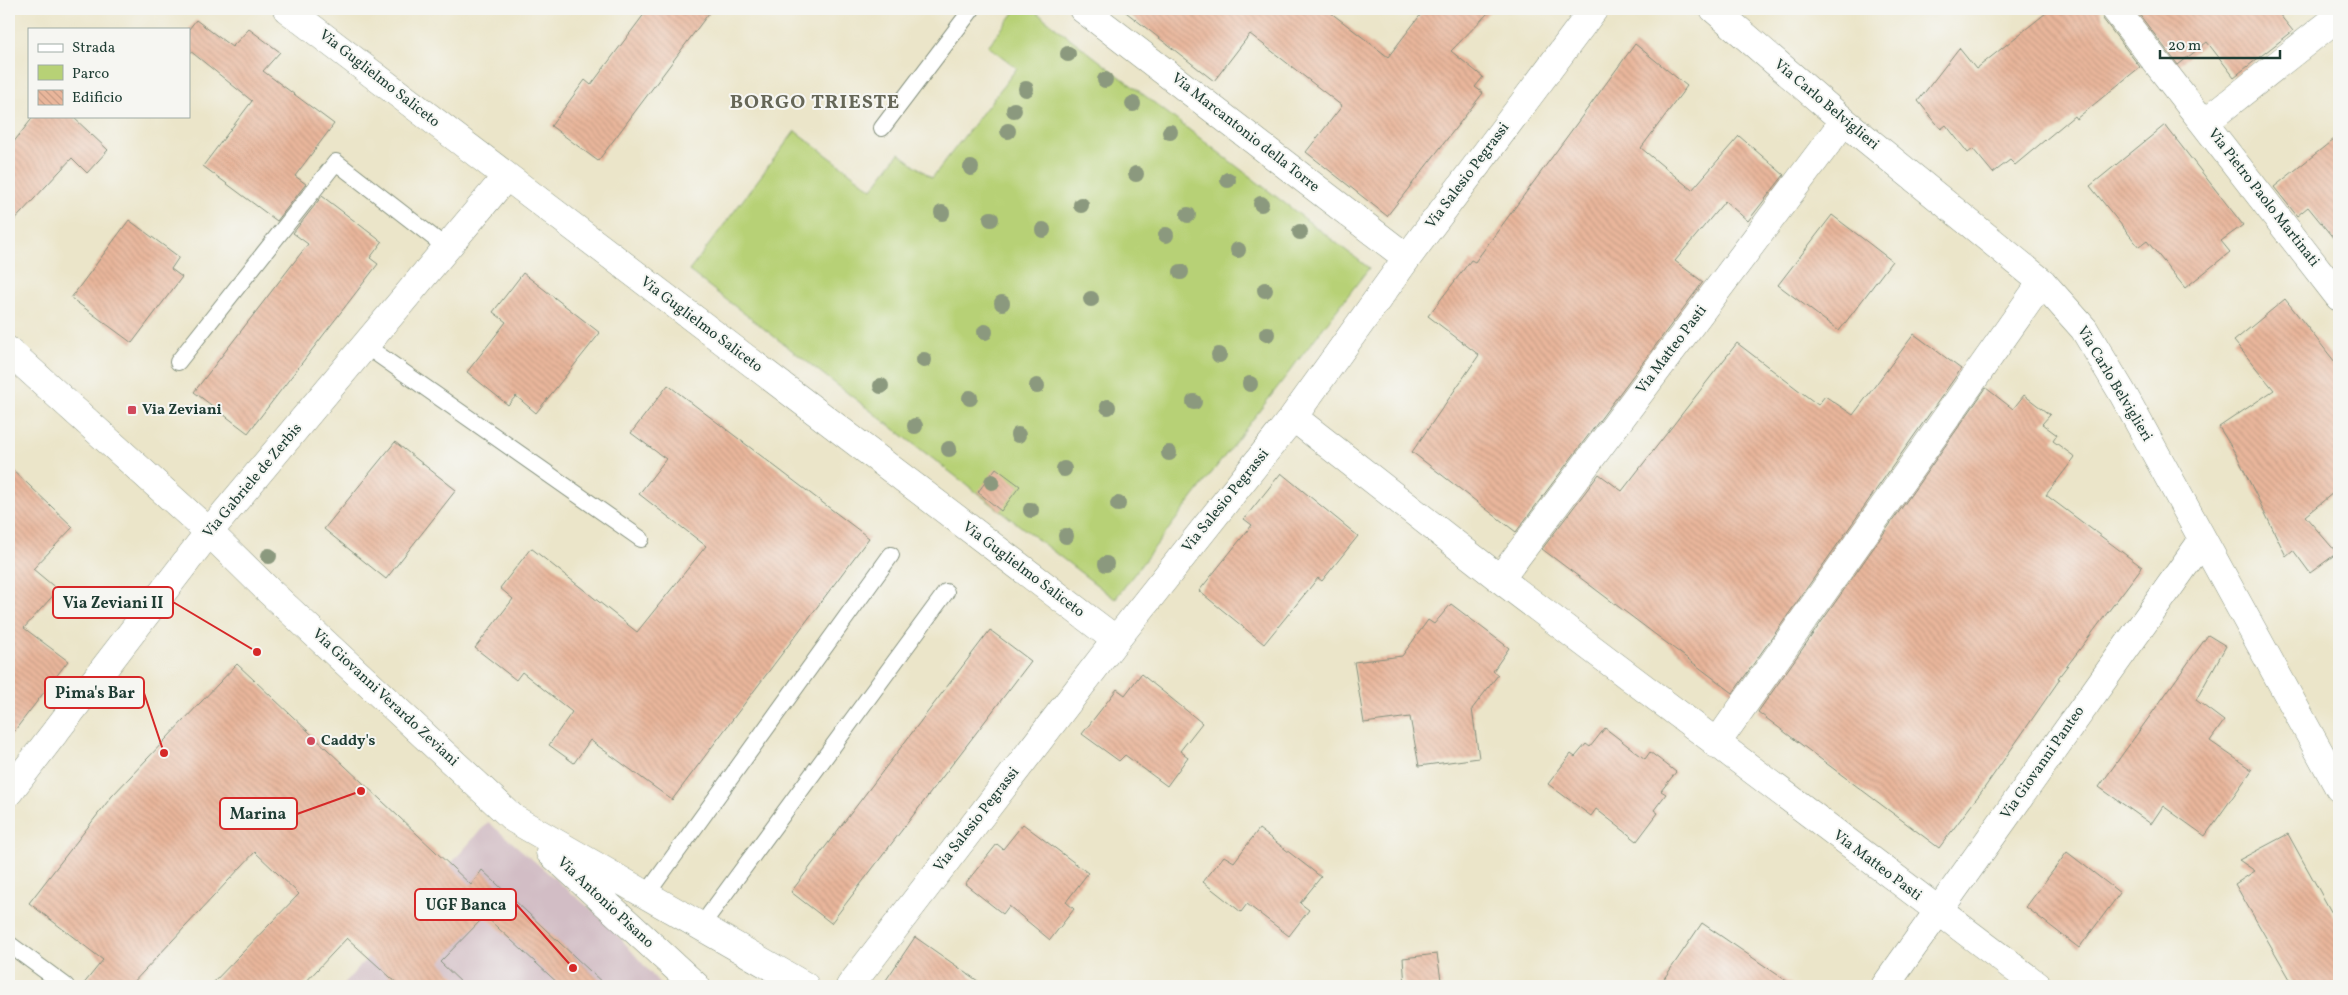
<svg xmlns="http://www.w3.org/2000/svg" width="2348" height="995" viewBox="0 0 2348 995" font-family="Vollkorn,serif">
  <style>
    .industrial { fill: #d2bdc5 }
    .park { fill: #b7d176; stroke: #6b8755 }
    .building { fill: url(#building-back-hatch) }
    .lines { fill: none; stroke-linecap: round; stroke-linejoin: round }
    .service-casing { stroke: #85917e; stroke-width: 18 }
    .minor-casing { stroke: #85917e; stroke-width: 29 }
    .service { stroke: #fff; stroke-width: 16 }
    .minor { stroke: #fff; stroke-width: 28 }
    .tree { fill: #8b997e }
    .poi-dot { fill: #d1495b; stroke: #f6f6f2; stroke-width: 2 }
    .labels { text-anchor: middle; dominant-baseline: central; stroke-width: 4; stroke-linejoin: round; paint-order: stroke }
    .street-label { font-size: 15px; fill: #1f3d34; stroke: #f6f6f2 }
    .poi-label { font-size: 15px; font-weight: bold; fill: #1f3d34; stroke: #f6f6f2; text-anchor: start }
    .district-label { font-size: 20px; font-weight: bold; letter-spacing: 1px; fill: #666758; stroke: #f6f6f2 }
    .leader { fill: none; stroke: #d62828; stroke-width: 2 }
    .callout-dot { fill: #d62828; stroke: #f6f6f2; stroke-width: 2 }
    .callout { fill: #f6f6f2; stroke: #d62828; stroke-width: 2 }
    .callout-label { font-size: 16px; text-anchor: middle; font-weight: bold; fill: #1f3d34 }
  </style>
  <defs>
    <pattern id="building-back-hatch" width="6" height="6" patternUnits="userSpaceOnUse" patternTransform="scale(1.25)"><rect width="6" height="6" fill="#e9b69b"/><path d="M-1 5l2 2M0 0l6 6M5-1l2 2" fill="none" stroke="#c79d86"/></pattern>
  </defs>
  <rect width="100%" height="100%" fill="#f6f6f2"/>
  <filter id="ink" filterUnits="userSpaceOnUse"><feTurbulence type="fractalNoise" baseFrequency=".02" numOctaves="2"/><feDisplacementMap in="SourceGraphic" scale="10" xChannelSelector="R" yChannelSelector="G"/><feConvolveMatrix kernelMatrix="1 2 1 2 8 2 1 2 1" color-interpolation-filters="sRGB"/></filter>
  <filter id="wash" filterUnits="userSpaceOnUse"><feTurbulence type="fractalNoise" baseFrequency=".0096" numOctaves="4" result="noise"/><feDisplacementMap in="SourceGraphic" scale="20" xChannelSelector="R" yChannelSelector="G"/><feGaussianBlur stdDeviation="1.12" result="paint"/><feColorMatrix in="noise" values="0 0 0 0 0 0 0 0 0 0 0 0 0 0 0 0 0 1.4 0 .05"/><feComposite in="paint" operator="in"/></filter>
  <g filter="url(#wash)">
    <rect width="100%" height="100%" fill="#ebe5c9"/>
    <path class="industrial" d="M 488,822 L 607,923 L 662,986 L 342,986 Z"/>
    <path class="park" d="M 1017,9 L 1032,9 L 1369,268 L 1115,599 L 689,271 L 795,131 L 872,189 L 899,153 L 932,178 L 1017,68 L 988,46 Z"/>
    <g id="blocks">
      <path class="building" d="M 648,9 L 712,9 L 598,161 L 551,126 L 585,80 L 591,85 Z
        M 1122,9 L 1326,9 L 1388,57 L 1425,9 L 1492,9 L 1451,51 L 1483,77 L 1475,87 L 1483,93 L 1387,216 L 1306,152 L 1342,106 L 1250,34 L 1214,81 Z
        M 2051,9 L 2100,9 L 2103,19 L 2140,67 L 2076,119 L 2074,116 L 2015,165 L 2010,160 L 1993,173 L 1973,149 L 1968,153 L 1946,125 L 1941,129 L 1918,101 L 1959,48 L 1976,69 Z
        M 2135,9 L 2275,9 L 2293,31 L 2234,77 L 2207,42 L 2178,65 Z
        M 196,20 L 232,47 L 249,29 L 280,52 L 263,71 L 334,124 L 295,176 L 306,184 L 277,221 L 203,166 L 252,101 L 189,50 L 189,29 Z
        M 1635,44 L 1687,86 L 1641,148 L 1692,190 L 1739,136 L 1784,175 L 1748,221 L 1725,201 L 1675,261 L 1703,282 L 1516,532 L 1412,452 L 1479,355 L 1428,316 L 1471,260 L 1475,262 Z
        M 34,116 L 72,116 L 108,150 L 87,173 L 72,158 L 9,226 L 9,148 Z
        M 2165,125 L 2243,225 L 2221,241 L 2230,252 L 2185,288 L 2147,241 L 2139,247 L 2090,186 Z
        M 2339,135 L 2339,245 L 2308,207 L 2297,216 L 2274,187 Z
        M 322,196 L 382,242 L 370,258 L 378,264 L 248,433 L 194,392 L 308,244 L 293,233 Z
        M 1832,215 L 1892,261 L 1839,331 L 1778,285 Z
        M 129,220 L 179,257 L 171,269 L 182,277 L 132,343 L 71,298 Z
        M 523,273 L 600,333 L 536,413 L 516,396 L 508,405 L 467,372 L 506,322 L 493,312 Z
        M 2285,299 L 2339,367 L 2339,488 L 2305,516 L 2337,553 L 2310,573 L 2293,550 L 2286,556 L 2237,456 L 2219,427 L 2274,390 L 2234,341 Z
        M 1914,334 L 1961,369 L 1733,693 L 1542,549 L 1599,474 L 1622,491 L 1737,343 L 1818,405 L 1825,396 L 1853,415 Z
        M 668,385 L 869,538 L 672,800 L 590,740 L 574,763 L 549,745 L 572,712 L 522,672 L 516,680 L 475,648 L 513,599 L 500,588 L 531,548 L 637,632 L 706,546 L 639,494 L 666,459 L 631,433 Z
        M 1986,388 L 2013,409 L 2024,395 L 2050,415 L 2042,424 L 2057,435 L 2053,441 L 2075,457 L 2046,495 L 2142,567 L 2058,678 L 2060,679 L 1985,787 L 1939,848 L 1758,712 Z
        M 395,442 L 456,490 L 386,579 L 324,529 Z
        M 9,466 L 73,527 L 33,569 L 58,590 L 24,628 L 68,661 L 9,738 Z
        M 996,468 L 1020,486 L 1001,511 L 978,492 Z
        M 1281,473 L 1358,536 L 1322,581 L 1318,578 L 1264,644 L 1199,591 L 1252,525 L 1244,519 Z
        M 1451,604 L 1509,648 L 1493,671 L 1498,675 L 1472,709 L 1479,758 L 1419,766 L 1410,717 L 1364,723 L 1354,662 L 1402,656 L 1428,620 L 1434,624 Z
        M 990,630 L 1031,661 L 831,923 L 791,892 Z
        M 2208,635 L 2226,646 L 2196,700 L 2224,721 L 2210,741 L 2252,770 L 2205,836 L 2163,806 L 2151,824 L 2099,787 Z
        M 237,664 L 471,885 L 482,870 L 606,986 L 561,986 L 485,916 L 440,962 L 465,986 L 400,986 L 347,938 L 302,986 L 210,986 L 299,894 L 255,852 L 130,986 L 82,986 L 103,960 L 29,903 L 112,796 Z
        M 1141,674 L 1202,723 L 1180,751 L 1188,757 L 1167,786 L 1125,755 L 1119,761 L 1082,734 L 1117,689 L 1125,695 Z
        M 1605,728 L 1645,759 L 1650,752 L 1676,772 L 1661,791 L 1666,794 L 1654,810 L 1658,813 L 1637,841 L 1596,809 L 1591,816 L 1548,784 L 1571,754 L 1575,757 L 1586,744 L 1590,747 Z
        M 1023,824 L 1088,873 L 1066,902 L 1074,909 L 1050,940 L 1009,906 L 1003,914 L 965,884 L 997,844 L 1003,849 Z
        M 1259,829 L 1321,877 L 1300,903 L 1309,910 L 1289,936 L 1247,904 L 1241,912 L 1203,882 L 1224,856 L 1234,862 Z
        M 2288,834 L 2339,926 L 2339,986 L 2294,986 L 2235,884 L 2255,871 L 2239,860 Z
        M 2067,852 L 2120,893 L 2079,948 L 2026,907 Z
        M 1702,923 L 1794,986 L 1659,986 Z
        M 915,937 L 985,986 L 882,986 Z
        M 1437,954 L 1442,986 L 1405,986 L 1403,958 Z"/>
    </g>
  </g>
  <g filter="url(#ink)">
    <use href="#blocks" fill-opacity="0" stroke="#85917e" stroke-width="1"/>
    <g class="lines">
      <g class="service-casing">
        <path id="service" d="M 882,128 L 972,9
          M 366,346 L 641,539
          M 178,362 L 336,162 L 447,248
          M 646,895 L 891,555
          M 701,926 L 946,592
          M 9,944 L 66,986"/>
      </g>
      <g class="minor-casing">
        <path id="minor" d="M 287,9 L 1116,640
          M 1083,9 L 1407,258
          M 1714,9 L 1844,121 L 2042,282 L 2084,329 L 2123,394 L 2339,788
          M 2115,9 L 2339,297
          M 2204,123 L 2339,16
          M 9,351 L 209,532 L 269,591 L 514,819 L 805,986
          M 1293,417 L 1500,579 L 2038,986
          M 1500,579 L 1844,121
          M 1716,744 L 2042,282
          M 9,792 L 209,532 L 506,177
          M 550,852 L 696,986
          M 850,986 L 1116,640 L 1293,417 L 1407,258 L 1594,9
          M 1885,986 L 2202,541"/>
      </g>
      <use href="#service" class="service"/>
      <use href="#minor" class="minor"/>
    </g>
    <g class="tree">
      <circle cx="1068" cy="54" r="8"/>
      <circle cx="1105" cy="80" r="8"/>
      <circle cx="1026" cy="89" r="8"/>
      <circle cx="1133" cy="104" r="8"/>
      <circle cx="1014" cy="110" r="8"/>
      <circle cx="1008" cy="131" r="8"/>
      <circle cx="1170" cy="132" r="8"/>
      <circle cx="971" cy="168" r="8"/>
      <circle cx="1136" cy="174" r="8"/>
      <circle cx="1228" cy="180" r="8"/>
      <circle cx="1261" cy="204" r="8"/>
      <circle cx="1081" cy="205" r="8"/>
      <circle cx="942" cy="213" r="8"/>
      <circle cx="1188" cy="215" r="8"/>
      <circle cx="991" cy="219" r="8"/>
      <circle cx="1043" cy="230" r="8"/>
      <circle cx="1300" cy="232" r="8"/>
      <circle cx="1166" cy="235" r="8"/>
      <circle cx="1238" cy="250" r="8"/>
      <circle cx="1181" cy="272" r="8"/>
      <circle cx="1265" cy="290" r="8"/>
      <circle cx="1091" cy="299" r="8"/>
      <circle cx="1002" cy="303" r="8"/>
      <circle cx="985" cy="332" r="8"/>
      <circle cx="1267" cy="334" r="8"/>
      <circle cx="1219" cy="355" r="8"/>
      <circle cx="924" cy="360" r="8"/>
      <circle cx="1250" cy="384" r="8"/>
      <circle cx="881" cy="386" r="8"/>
      <circle cx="1037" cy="386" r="8"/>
      <circle cx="970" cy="398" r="8"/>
      <circle cx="1194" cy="402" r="8"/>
      <circle cx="1108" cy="407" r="8"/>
      <circle cx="915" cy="426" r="8"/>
      <circle cx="1018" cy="435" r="8"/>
      <circle cx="949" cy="449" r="8"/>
      <circle cx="1169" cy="453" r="8"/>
      <circle cx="1064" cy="469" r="8"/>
      <circle cx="992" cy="482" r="8"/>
      <circle cx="1118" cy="504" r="8"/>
      <circle cx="1031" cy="510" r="8"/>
      <circle cx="1066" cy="536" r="8"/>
      <circle cx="269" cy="556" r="8"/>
      <circle cx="1106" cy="564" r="8"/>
    </g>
  </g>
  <g class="poi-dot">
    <rect x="127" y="405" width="10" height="10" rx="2.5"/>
    <circle cx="311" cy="741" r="5"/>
  </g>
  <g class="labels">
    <g class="street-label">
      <text transform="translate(379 79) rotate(38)">Via Guglielmo Saliceto</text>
      <text transform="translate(1826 105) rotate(40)">Via Carlo Belviglieri</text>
      <text transform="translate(1245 133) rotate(38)">Via Marcantonio della Torre</text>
      <text transform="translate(1468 176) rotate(-53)">Via Salesio Pegrassi</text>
      <text transform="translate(2263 198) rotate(52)">Via Pietro Paolo Martinati</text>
      <text transform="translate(701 325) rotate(37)">Via Guglielmo Saliceto</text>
      <text transform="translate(1672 350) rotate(-53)">Via Matteo Pasti</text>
      <text transform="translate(2114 384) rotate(59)">Via Carlo Belviglieri</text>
      <text transform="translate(253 481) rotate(-50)">Via Gabriele de Zerbis</text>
      <text transform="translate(1226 501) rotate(-51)">Via Salesio Pegrassi</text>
      <text transform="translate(1023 570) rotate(37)">Via Guglielmo Saliceto</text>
      <text transform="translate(385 698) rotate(43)">Via Giovanni Verardo Zeviani</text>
      <text transform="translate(2043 763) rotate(-55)">Via Giovanni Panteo</text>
      <text transform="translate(977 820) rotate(-52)">Via Salesio Pegrassi</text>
      <text transform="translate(1877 866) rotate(37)">Via Matteo Pasti</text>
      <text transform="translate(605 903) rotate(43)">Via Antonio Pisano</text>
    </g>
    <g class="poi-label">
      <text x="142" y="410">Via Zeviani</text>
      <text x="321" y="741">Caddy's</text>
    </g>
    <g class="district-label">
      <text x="815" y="103">BORGO TRIESTE</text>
    </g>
  </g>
  <path class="leader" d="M257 652L173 602M164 753L144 693M361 791L297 814M573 968L516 904"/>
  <g class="callout-dot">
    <circle cx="257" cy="652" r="5"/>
    <circle cx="164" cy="753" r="5"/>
    <circle cx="361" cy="791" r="5"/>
    <circle cx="573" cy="968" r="5"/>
  </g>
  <g class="callout">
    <rect x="53" y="587" width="120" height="31" rx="5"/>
    <rect x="45" y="677" width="99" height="31" rx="5"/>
    <rect x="220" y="798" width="77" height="31" rx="5"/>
    <rect x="415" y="889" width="101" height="31" rx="5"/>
  </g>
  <g class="callout-label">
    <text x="113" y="608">Via Zeviani II</text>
    <text x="95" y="698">Pima's Bar</text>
    <text x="258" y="819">Marina</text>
    <text x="466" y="910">UGF Banca</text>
  </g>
  <rect width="2348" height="995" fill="none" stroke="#f6f6f2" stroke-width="30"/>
  <rect x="28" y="28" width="162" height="90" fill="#f6f6f2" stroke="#a0aca6"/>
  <rect x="38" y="44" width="25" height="8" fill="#ffffff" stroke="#a0aca6"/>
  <text x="72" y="52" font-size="15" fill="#1f3d34">Strada</text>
  <rect x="38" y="65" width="25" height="15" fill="#b7d176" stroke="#a0aca6"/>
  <text x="72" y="78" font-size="15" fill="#1f3d34">Parco</text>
  <rect x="38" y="90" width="25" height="15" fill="url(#building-back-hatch)" stroke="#a0aca6"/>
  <text x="72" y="102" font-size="15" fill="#1f3d34">Edificio</text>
  <path d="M2160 50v8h120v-8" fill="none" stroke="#1f3d34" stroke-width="2.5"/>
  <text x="2168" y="50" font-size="15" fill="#1f3d34" stroke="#f6f6f2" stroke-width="4" paint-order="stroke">20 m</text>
</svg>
